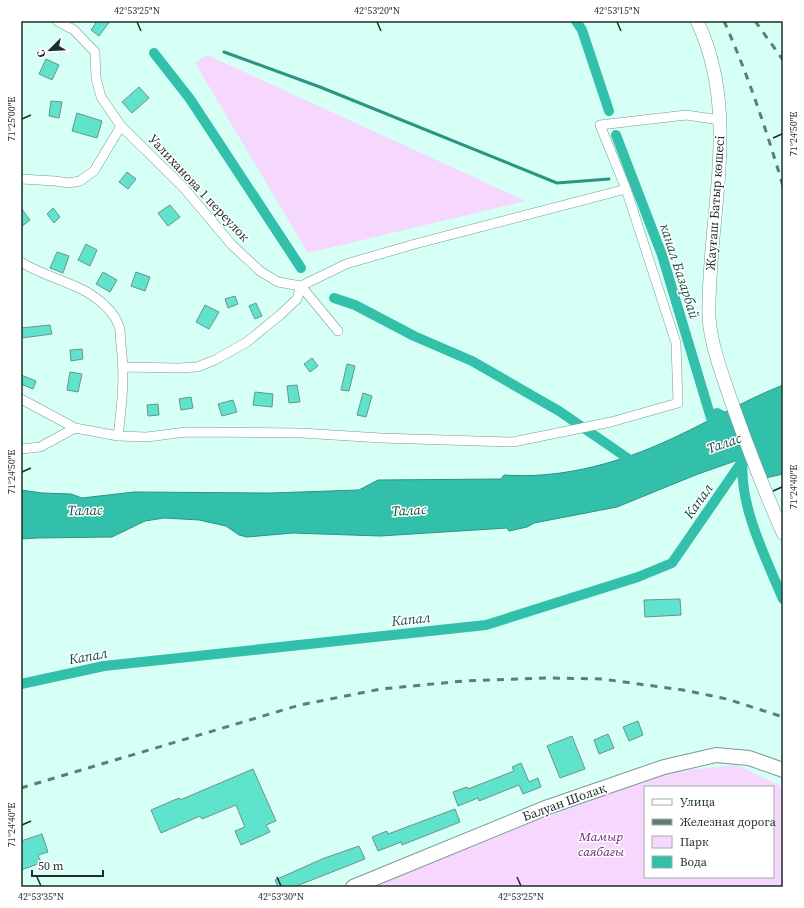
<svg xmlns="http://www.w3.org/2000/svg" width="804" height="908" viewBox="0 0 804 908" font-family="'Source Serif 4',serif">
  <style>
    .green { fill: #f6d7fd; fill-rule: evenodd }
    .water { fill: #33c0aa; stroke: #2c9483 }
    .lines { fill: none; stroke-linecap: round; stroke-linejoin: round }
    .stream { stroke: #2c9483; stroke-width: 3 }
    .canal { stroke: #33c0aa; stroke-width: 10 }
    .building { fill: #5fe3cc; stroke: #6d938a }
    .street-casing { stroke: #769c93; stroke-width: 10 }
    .secondary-casing { stroke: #769c93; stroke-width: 14 }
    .primary-casing { stroke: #769c93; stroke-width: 16 }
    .street { stroke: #fff; stroke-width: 9 }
    .secondary { stroke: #fff; stroke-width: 13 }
    .primary { stroke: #fff; stroke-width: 14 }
    .rail { stroke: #627b75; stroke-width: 3; stroke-dasharray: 7 7; stroke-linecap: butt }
    .ticks { fill: none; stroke: #1d2d29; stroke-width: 1.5 }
    .labels { text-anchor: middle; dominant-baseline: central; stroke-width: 3; stroke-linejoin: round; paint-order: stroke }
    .street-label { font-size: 13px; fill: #1d2d29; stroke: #fff }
    .park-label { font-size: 13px; font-style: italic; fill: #6c257c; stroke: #fff }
    .water-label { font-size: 14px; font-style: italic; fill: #154e44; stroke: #fff }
    .neatline { fill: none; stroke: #1d2d29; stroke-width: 1.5 }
    .ticks-label { font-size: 10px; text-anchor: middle; fill: #1d2d29 }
  </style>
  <rect width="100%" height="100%" fill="#d6fff5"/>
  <path class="green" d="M 207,55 L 526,201 L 308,253 L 195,63 Z
    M 737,765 L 783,787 L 783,887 L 370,887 L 530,823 L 666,772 ZM 645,787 L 773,787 L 773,877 L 645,877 Z"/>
  <path class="water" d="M 783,385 L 783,474 L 761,479 L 755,475 L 745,460 L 741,459 L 698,474 L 617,507 L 534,523 L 527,527 L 509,531 L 507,528 L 380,536 L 293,533 L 247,537 L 239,535 L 226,526 L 199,520 L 164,518 L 145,521 L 112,537 L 37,538 L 21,539 L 21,490 L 42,493 L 71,494 L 82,498 L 134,492 L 271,493 L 359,490 L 378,480 L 501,479 L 504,475 C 557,479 612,465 660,444 C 702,426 740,402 783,385 Z"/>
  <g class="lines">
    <path class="stream" d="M 224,52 L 320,87 L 557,183 L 609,179"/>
    <path class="canal" d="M 576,21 L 582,30 L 609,111
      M 154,53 L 190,99 L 301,268
      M 616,135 L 662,255 L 711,418 L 717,413 L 730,420
      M 334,298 L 355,305 L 414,336 L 472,361 L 559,411 L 636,464
      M 743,460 C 738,503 766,559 783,599
      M 21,684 L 104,666 L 486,625 L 638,577 L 672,563 L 743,460"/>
  </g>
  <path class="building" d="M 97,21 L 110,21 L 99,36 L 91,30 Z
    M 46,59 L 59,65 L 52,80 L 39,74 Z
    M 139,87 L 149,98 L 132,113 L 122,102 Z
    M 51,101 L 62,102 L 59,118 L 49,116 Z
    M 77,113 L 102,121 L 97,138 L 72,131 Z
    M 127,172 L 136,179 L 128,189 L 119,182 Z
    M 170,205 L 180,217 L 168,226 L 158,213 Z
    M 21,208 L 30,220 L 21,227 Z
    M 53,208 L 60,217 L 54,223 L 47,214 Z
    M 86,244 L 97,250 L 90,266 L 78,260 Z
    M 57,252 L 69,256 L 63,273 L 50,268 Z
    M 103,272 L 117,280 L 110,292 L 96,284 Z
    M 136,272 L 150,277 L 145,291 L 131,286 Z
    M 235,296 L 238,304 L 228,308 L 225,299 Z
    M 256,303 L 262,316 L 255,319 L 249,306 Z
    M 205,305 L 219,312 L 209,329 L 196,322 Z
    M 50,325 L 52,334 L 22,338 L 21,328 Z
    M 82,349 L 83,359 L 71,361 L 70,350 Z
    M 312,358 L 318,366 L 310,372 L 304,364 Z
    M 347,364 L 355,366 L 349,391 L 341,390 Z
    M 70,372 L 82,374 L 78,392 L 67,390 Z
    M 21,375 L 36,381 L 33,389 L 21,384 Z
    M 297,385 L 300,402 L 289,403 L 287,386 Z
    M 255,392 L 273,394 L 272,407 L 253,405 Z
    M 363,393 L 372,396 L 366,417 L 357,415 Z
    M 191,397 L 193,408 L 181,410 L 179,399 Z
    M 233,400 L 237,412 L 222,416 L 218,404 Z
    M 158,404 L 159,415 L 148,416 L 147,405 Z
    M 680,599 L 681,615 L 645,617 L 644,600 Z
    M 638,721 L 643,735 L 629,741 L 623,727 Z
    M 608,734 L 614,748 L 599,754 L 594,740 Z
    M 572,736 L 585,769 L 560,778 L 547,746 Z
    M 521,763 L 529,782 L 538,778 L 541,787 L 523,794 L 519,785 L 479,801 L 478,798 L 458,806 L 453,792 L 467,787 L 468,789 L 514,771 L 512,767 Z
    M 253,769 L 276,821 L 266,825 L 270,832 L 241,845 L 235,831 L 245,827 L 236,805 L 202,819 L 200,816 L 161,833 L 151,810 L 179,798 L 180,800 Z
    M 455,809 L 460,822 L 402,845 L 401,842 L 378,851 L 372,837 L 387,831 L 388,834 Z
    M 42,834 L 48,852 L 38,855 L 41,863 L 21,870 L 21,841 Z
    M 359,846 L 365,859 L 294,887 L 278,887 L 275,880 L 322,859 Z"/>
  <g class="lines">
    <g class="street-casing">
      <path id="street" d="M 57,21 L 74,30 L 95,52 L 96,78 L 101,97 L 121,126 L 183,187 L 232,245 L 260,271 L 278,282 L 301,286 L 338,331
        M 21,179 L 55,181 L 69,183 L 80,181 L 94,171 L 121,126
        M 21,262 C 41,275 65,280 85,291 C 99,299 113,310 119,326 C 121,331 120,339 121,344 C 125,376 122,405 118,436
        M 124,367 L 178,368 L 197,367 L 215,360 L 247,342 L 280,315 L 297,299 L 301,286 L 346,264 L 415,244 L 626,189 L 600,125 L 686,115 L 720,120
        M 21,399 L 75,428 L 118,436 L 147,437 L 186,432 L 301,433 L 381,438 L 513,442 L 611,422 L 678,403 L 676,343 L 626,189
        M 21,449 L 40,447 L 75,428"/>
    </g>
    <g class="secondary-casing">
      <path id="secondary" d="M 697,21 C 742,114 707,218 709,316 C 710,345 725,382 734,409 C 749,451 765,492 783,533"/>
    </g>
    <g class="primary-casing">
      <path id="primary" d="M 353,887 L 548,807 L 664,767 L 716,755 L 749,758 L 783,770"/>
    </g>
    <use href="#street" class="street"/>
    <use href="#secondary" class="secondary"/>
    <use href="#primary" class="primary"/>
    <path class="rail" d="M 724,21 C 748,75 766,129 783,186
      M 755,21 L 783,60
      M 21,788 L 300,705 L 381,689 L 464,681 L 547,678 L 602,679 L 683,690 L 727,699 L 783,717"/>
  </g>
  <path class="ticks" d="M 137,22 L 141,31M 377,22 L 381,31M 617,22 L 621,31M 22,119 L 31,115M 773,138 L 782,134M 22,472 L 31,468M 773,491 L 782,487M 22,825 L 31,821M 37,877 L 41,886M 277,877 L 281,886M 517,877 L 521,886"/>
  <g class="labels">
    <g class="street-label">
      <text transform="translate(199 188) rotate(47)">Уалиханова 1 переулок</text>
      <text transform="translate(715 203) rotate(-86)">Жауғаш Батыр көшесі</text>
      <text transform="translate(564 802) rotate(-20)">Балуан Шолақ</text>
    </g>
    <g class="park-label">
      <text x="601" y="836">Мамыр<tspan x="601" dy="15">саябағы</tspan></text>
    </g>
    <g class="water-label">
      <text transform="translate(680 271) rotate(72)">канал Базарбай</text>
      <text transform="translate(724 443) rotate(-19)">Талас</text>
      <text transform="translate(698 501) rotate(-55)">Капал</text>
      <text transform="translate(85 510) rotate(-1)">Талас</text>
      <text transform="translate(409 510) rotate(-3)">Талас</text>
      <text transform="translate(411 619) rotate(-6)">Капал</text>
      <text transform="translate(88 656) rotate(-10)">Капал</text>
    </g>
  </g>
  <rect width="804" height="908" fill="none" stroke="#ffffff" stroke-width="44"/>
  <rect x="644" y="786" width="130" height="92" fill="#ffffff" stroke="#a5aba9"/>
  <rect x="652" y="799" width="20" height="6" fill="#ffffff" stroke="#a5aba9"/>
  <text x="680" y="806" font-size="12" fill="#1d2d29">Улица</text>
  <rect x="652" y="819" width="20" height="6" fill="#627b75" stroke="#a5aba9"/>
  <text x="680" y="826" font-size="12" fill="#1d2d29">Железная дорога</text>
  <rect x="652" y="836" width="20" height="12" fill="#f6d7fd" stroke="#a5aba9"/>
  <text x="680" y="846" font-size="12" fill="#1d2d29">Парк</text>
  <rect x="652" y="856" width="20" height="12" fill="#33c0aa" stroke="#a5aba9"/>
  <text x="680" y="866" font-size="12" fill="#1d2d29">Вода</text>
  <g transform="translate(50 50) rotate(246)" stroke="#ffffff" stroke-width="3" paint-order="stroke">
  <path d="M0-3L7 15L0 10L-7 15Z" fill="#1d2d29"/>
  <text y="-6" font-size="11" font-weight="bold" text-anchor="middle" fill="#1d2d29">С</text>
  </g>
  <path d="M32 870v6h71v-6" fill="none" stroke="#1d2d29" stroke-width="2"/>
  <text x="38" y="870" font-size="12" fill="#1d2d29" stroke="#ffffff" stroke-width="3" paint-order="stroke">50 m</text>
  <rect x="22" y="22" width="760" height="864" class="neatline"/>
  <g class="ticks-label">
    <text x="137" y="14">42°53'25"N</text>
    <text x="377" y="14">42°53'20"N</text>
    <text x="617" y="14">42°53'15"N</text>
    <text transform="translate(11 119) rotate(-90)" y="4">71°25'00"E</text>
    <text transform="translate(793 134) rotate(-90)" y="4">71°24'50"E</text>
    <text transform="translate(11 472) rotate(-90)" y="4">71°24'50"E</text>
    <text transform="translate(793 487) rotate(-90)" y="4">71°24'40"E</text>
    <text transform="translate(11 825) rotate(-90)" y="4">71°24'40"E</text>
    <text x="41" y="900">42°53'35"N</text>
    <text x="281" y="900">42°53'30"N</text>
    <text x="521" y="900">42°53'25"N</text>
  </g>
</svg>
